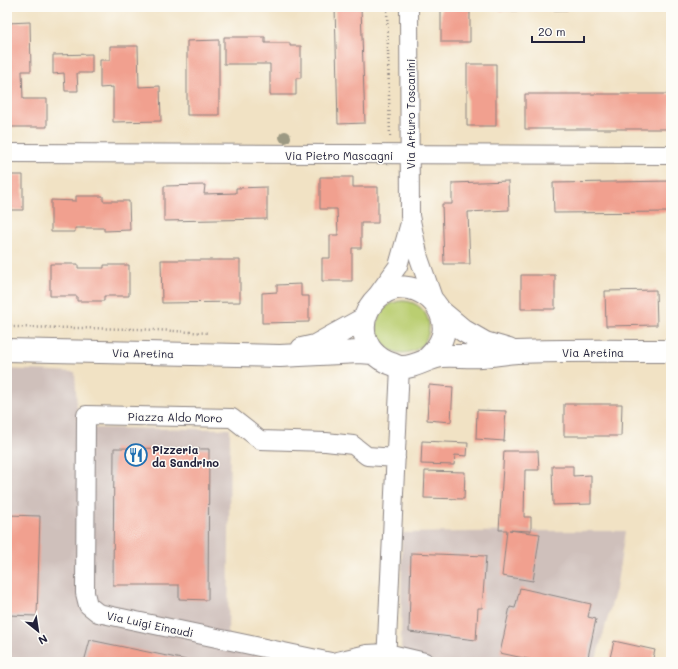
<svg xmlns="http://www.w3.org/2000/svg" width="678" height="669" viewBox="0 0 678 669" font-family="Mali,sans-serif">
  <style>
    .industrial { fill: #cfc0bb }
    .green { fill: #bace71; stroke: #6e7856 }
    .building { fill: #f1a08f }
    .lines { fill: none; stroke-linecap: round; stroke-linejoin: round }
    .minor-casing { stroke: #8a8280; stroke-width: 20 }
    .major-casing { stroke: #8a8280; stroke-width: 24 }
    .path { stroke: #8a8280; stroke-width: 2.5; stroke-dasharray: 1 3; stroke-linecap: butt }
    .minor { stroke: #fff; stroke-width: 18 }
    .major { stroke: #fff; stroke-width: 22 }
    .tree { fill: #9c9983 }
    .labels { text-anchor: middle; dominant-baseline: central; stroke-width: 3; stroke-linejoin: round; paint-order: stroke }
    .street-label { font-size: 11px; fill: #22223b; stroke: #fdfcf7 }
    .poi-label { font-size: 11px; font-weight: bold; fill: #22223b; stroke: #fdfcf7; text-anchor: start }
  </style>
  <rect width="100%" height="100%" fill="#fdfcf7"/>
  <filter id="ink" filterUnits="userSpaceOnUse"><feTurbulence type="fractalNoise" baseFrequency=".025" numOctaves="2"/><feDisplacementMap in="SourceGraphic" scale="8" xChannelSelector="R" yChannelSelector="G"/><feConvolveMatrix kernelMatrix="1 2 1 2 8 2 1 2 1" color-interpolation-filters="sRGB"/></filter>
  <filter id="wash" filterUnits="userSpaceOnUse"><feTurbulence type="fractalNoise" baseFrequency=".012" numOctaves="4" result="noise"/><feDisplacementMap in="SourceGraphic" scale="16" xChannelSelector="R" yChannelSelector="G"/><feGaussianBlur stdDeviation="0.9" result="paint"/><feColorMatrix in="noise" values="0 0 0 0 0 0 0 0 0 0 0 0 0 0 0 0 0 1.4 0 .05"/><feComposite in="paint" operator="in"/></filter>
  <g filter="url(#wash)">
    <rect width="100%" height="100%" fill="#f1e2c4"/>
    <path class="industrial" d="M 7,369 L 75,372 L 78,428 L 230,429 L 228,647 L 286,662 L 7,662 Z
      M 531,531 L 625,531 L 616,589 L 595,662 L 401,662 L 402,533 Z"/>
    <path class="green" d="M377 327a26 26 0 1 1 52 0a26 26 0 1 1-52 0Z"/>
    <g id="blocks">
      <path class="building" d="M 335,7 L 361,7 L 365,123 L 338,124 Z
        M 441,7 L 470,7 L 470,42 L 441,42 Z
        M 500,7 L 567,7 L 567,10 L 500,11 Z
        M 30,22 L 31,71 L 22,71 L 23,99 L 47,99 L 47,127 L 7,127 L 7,23 Z
        M 224,37 L 265,37 L 265,43 L 290,43 L 290,46 L 301,46 L 301,78 L 296,78 L 296,95 L 270,95 L 270,64 L 224,64 Z
        M 219,40 L 219,115 L 187,115 L 187,41 Z
        M 110,46 L 138,46 L 139,87 L 160,86 L 161,121 L 113,122 L 113,87 L 100,88 L 100,60 L 110,60 Z
        M 92,54 L 92,73 L 77,73 L 78,91 L 65,91 L 64,73 L 53,74 L 53,55 Z
        M 467,64 L 496,64 L 496,126 L 467,126 Z
        M 525,94 L 671,94 L 671,129 L 525,129 Z
        M 7,175 L 23,175 L 23,210 L 7,210 Z
        M 320,177 L 353,177 L 353,187 L 378,187 L 378,223 L 361,223 L 361,248 L 352,248 L 352,281 L 322,281 L 322,258 L 330,258 L 330,235 L 338,235 L 337,209 L 320,209 Z
        M 508,181 L 509,210 L 468,212 L 470,264 L 444,264 L 442,204 L 452,204 L 452,183 Z
        M 671,181 L 671,212 L 554,213 L 553,183 Z
        M 205,185 L 204,194 L 236,193 L 236,188 L 267,187 L 267,219 L 164,221 L 164,186 Z
        M 76,196 L 103,196 L 103,201 L 129,201 L 130,230 L 104,231 L 104,228 L 75,228 L 75,232 L 51,232 L 51,200 L 76,201 Z
        M 7,233 L 9,233 L 9,275 L 7,275 Z
        M 161,260 L 240,260 L 240,302 L 162,303 Z
        M 50,264 L 78,264 L 78,268 L 104,268 L 104,265 L 129,265 L 129,296 L 104,296 L 104,301 L 77,301 L 77,296 L 50,296 Z
        M 521,275 L 555,275 L 555,309 L 521,309 Z
        M 301,284 L 301,296 L 309,296 L 309,322 L 262,323 L 262,293 L 277,292 L 277,285 Z
        M 656,290 L 657,325 L 606,326 L 605,291 Z
        M 429,385 L 453,387 L 451,422 L 427,420 Z
        M 564,404 L 622,404 L 621,436 L 564,436 Z
        M 477,410 L 506,411 L 504,441 L 476,439 Z
        M 422,441 L 468,443 L 467,456 L 455,455 L 454,465 L 421,464 Z
        M 114,448 L 209,449 L 208,600 L 179,599 L 179,585 L 113,585 Z
        M 504,451 L 538,451 L 539,470 L 525,470 L 524,517 L 531,517 L 531,531 L 509,530 L 540,534 L 533,581 L 502,576 L 507,530 L 499,530 Z
        M 552,466 L 573,466 L 573,476 L 591,475 L 591,504 L 553,505 Z
        M 425,471 L 465,472 L 464,499 L 424,498 Z
        M 7,515 L 40,516 L 37,616 L 7,615 Z
        M 411,553 L 486,556 L 482,608 L 478,608 L 476,640 L 409,632 Z
        M 520,588 L 591,604 L 588,617 L 596,619 L 587,662 L 542,662 L 500,653 L 510,607 L 515,608 Z
        M 90,640 L 191,661 L 191,662 L 84,662 Z
        M 614,641 L 655,650 L 652,662 L 609,662 Z"/>
    </g>
  </g>
  <g filter="url(#ink)">
    <use href="#blocks" fill-opacity="0" stroke="#8a8280" stroke-width="1"/>
    <g class="lines">
      <g class="minor-casing">
        <path id="minor" d="M 409,7 L 410,216 L 419,258 L 434,301
          M 7,153 L 671,155
          M 375,298 L 398,266 L 410,223
          M 331,662 L 98,613 L 88,605 L 85,593 L 86,415 L 232,418 L 260,440 L 326,442 L 353,445 L 367,456 L 396,458
          M 333,662 L 367,654 L 387,653 L 425,662
          M 386,662 L 400,367"/>
      </g>
      <g class="major-casing">
        <path id="major" d="M 440,311 L 464,331 L 485,343 L 509,350
          M 302,349 L 315,346 L 364,319
          M 7,350 L 280,356 L 359,352 L 373,353
          M 426,360 C 433,353 440,346 443,335 C 450,303 410,274 382,294 C 354,314 359,354 392,364 C 395,365 398,367 401,367 C 415,368 427,358 441,356 C 454,355 468,357 481,356 C 493,355 505,353 517,352 C 568,350 620,351 671,351"/>
      </g>
      <path class="path" d="M 387,7 L 390,138
        M 7,323 L 13,327 L 138,329 L 209,333"/>
      <use href="#minor" class="minor"/>
      <use href="#major" class="major"/>
    </g>
    <circle class="tree" cx="285" cy="137" r="6"/>
  </g>
  <defs>
    <g id="restaurant-ring" transform="scale(1.15)"><circle r="9.5" fill="#fdfcf7" stroke="#1f6fb2" stroke-width="1.5"/><path d="M-5-6h1v4h1v-4h1v4h1v-4h1v5L-1.5 .5V6h-2V.5L-5-1ZM5-6V6H3V1.5H1.5Q1.5-4 5-6Z" fill="#1f6fb2"/></g>
  </defs>
  <g fill-rule="evenodd">
    <use href="#restaurant-ring" x="136" y="455"/>
  </g>
  <g class="labels">
    <g class="street-label">
      <text transform="translate(410 114) rotate(-90)">Via Arturo Toscanini</text>
      <text x="339" y="155">Via Pietro Mascagni</text>
      <text x="593" y="352">Via Aretina</text>
      <text transform="translate(143 353) rotate(1)">Via Aretina</text>
      <text transform="translate(175 417) rotate(1)">Piazza Aldo Moro</text>
      <text transform="translate(150 624) rotate(12)">Via Luigi Einaudi</text>
    </g>
    <g class="poi-label">
      <text x="152" y="449">Pizzeria<tspan x="152" dy="13">da Sandrino</tspan></text>
    </g>
  </g>
  <rect width="678" height="669" fill="none" stroke="#fdfcf7" stroke-width="24"/>
  <g transform="translate(38 631) rotate(150)" stroke="#fdfcf7" stroke-width="3" paint-order="stroke">
  <path d="M0-3L7 15L0 10L-7 15Z" fill="#22223b"/>
  <text y="-6" font-size="11" font-weight="bold" text-anchor="middle" fill="#22223b">N</text>
  </g>
  <path d="M532 36v6h52v-6" fill="none" stroke="#22223b" stroke-width="2"/>
  <text x="538" y="36" font-size="12" fill="#22223b" stroke="#fdfcf7" stroke-width="3" paint-order="stroke">20 m</text>
</svg>
